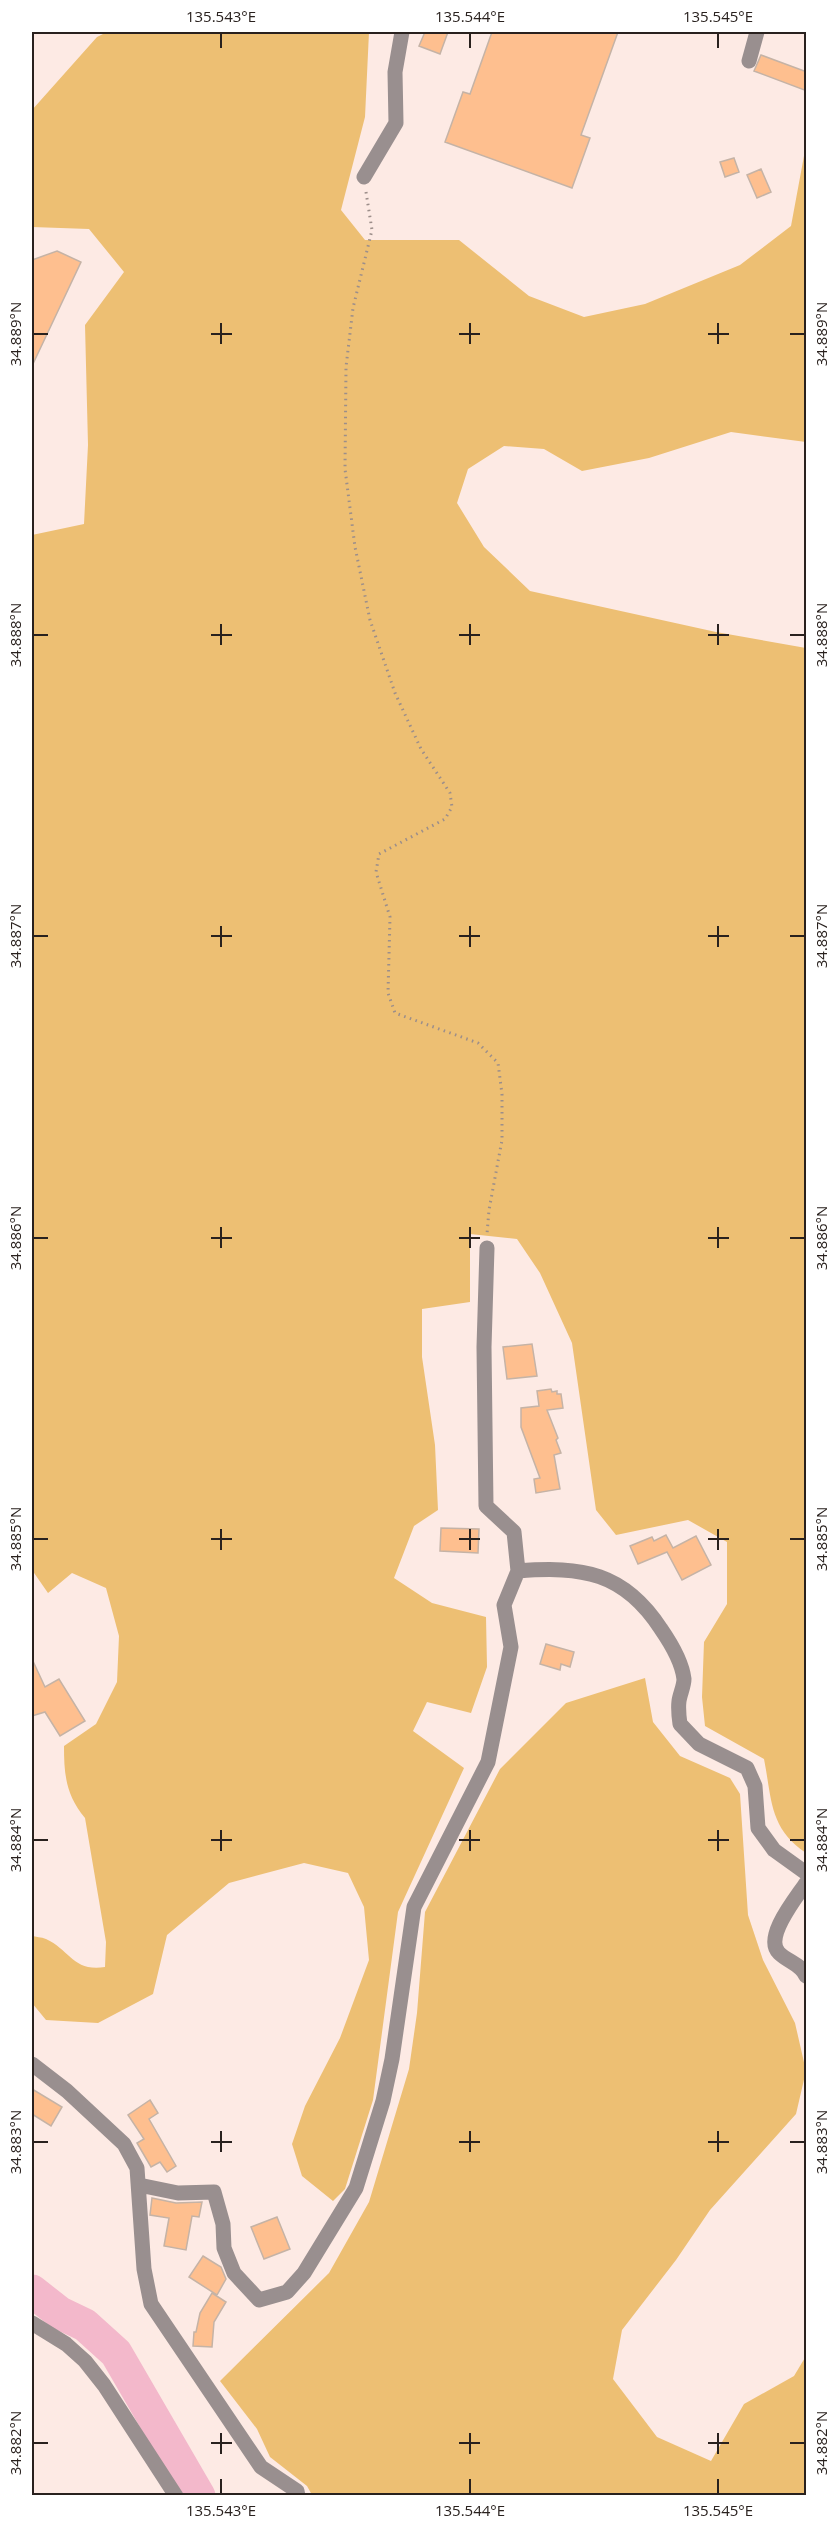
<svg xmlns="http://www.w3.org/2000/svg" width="838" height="2527" viewBox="0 0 838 2527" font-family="'Open Sans',sans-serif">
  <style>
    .green { fill: #edbf73 }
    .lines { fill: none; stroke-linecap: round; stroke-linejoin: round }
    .river { stroke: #f3b8cb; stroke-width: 33 }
    .building { fill: #febf8f; stroke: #c5b3a6; stroke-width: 1.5 }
    .path { stroke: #9c8e8a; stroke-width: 3; stroke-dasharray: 1.5 4.5; stroke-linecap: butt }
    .minor { stroke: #998f8f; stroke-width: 15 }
    .ticks { fill: none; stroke: #29211e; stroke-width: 2 }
    .neatline { fill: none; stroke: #29211e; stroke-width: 2 }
    .ticks-label { font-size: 15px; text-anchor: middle; fill: #29211e }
  </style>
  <rect width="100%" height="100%" fill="#fdeae4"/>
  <path class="green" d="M 107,32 L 369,32 L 365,117 L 341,210 L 365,240 L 459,240 L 529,296 L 584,317 L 645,304 L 740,265 L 791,226 L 806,145 L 806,442 L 731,432 L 649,458 L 582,471 L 544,449 L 504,446 L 468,469 L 457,503 L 484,547 L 530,591 L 716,632 L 806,648 L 806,1853 C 769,1828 772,1799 764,1759 L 705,1726 L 702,1697 L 704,1642 L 727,1604 L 727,1542 L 688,1520 L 616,1535 L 596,1510 L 572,1343 L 540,1273 L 517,1239 L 470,1234 L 470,1302 L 422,1309 L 422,1357 L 435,1445 L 438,1510 L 414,1526 L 394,1578 L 432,1603 L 486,1617 L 487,1667 L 471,1713 L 427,1702 L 413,1731 L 464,1768 L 398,1912 L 373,2100 L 345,2189 L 333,2201 L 302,2176 L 292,2144 L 305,2106 L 340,2038 L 369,1960 L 364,1907 L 348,1873 L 304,1863 L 229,1883 L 167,1935 L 153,1994 L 98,2023 L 46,2020 L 32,2003 L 32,1936 C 36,1937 41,1937 46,1939 C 70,1950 73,1972 105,1967 L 106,1942 L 85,1818 C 66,1795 64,1775 64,1746 L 96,1724 L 117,1682 L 119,1636 L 106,1588 L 72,1573 L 48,1593 L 32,1570 L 32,535 L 84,524 L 88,445 L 85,325 L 124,272 L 89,229 L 32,227 L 32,110 L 97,37 Z
    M 645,1678 L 653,1722 L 680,1756 L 730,1778 L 740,1794 L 748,1915 L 763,1960 L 795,2023 L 806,2071 L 796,2114 L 710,2210 L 676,2260 L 622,2330 L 613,2379 L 657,2437 L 711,2461 L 744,2404 L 794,2376 L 806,2356 L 806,2495 L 312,2495 L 307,2486 L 270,2457 L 257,2429 L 220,2381 L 329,2273 L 369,2202 L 409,2069 L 417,2013 L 425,1912 L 500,1769 L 566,1703 Z"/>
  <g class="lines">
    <path class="river" d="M 32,2291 L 60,2313 L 85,2325 L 116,2353 L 199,2496"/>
  </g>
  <path class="building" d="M 425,32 L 448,32 L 440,54 L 419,46 Z
    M 492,32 L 618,32 L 581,135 L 590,138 L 572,188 L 445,142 L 463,92 L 470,94 Z
    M 761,55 L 807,72 L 807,91 L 754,71 Z
    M 734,158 L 739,172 L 725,177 L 720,162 Z
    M 761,169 L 771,192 L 757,198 L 747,175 Z
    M 57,251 L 81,262 L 32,366 L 32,260 Z
    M 532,1344 L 537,1376 L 507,1379 L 503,1347 Z
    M 551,1389 L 552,1392 L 557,1391 L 557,1394 L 561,1394 L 563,1408 L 547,1410 L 558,1438 L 556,1440 L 561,1453 L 554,1455 L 560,1489 L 536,1493 L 534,1479 L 540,1478 L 521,1427 L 521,1408 L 539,1406 L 537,1391 Z
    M 441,1528 L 479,1529 L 478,1553 L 440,1551 Z
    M 666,1535 L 673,1548 L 696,1536 L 711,1565 L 682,1580 L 667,1552 L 638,1564 L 630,1546 L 652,1537 L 654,1541 Z
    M 546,1644 L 574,1652 L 570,1667 L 561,1664 L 560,1670 L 540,1664 Z
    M 32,1659 L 45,1687 L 59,1679 L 85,1721 L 60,1736 L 45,1712 L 32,1716 Z
    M 32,2089 L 62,2107 L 51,2126 L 32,2114 Z
    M 150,2100 L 158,2113 L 149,2119 L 176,2166 L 167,2172 L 160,2162 L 151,2167 L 137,2143 L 144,2139 L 128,2115 Z
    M 152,2198 L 176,2203 L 202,2202 L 199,2217 L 192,2216 L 186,2250 L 164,2246 L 169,2218 L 150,2215 Z
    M 277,2217 L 290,2249 L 264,2259 L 251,2227 Z
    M 203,2256 L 221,2267 L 226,2279 L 217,2295 L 189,2277 Z
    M 212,2293 L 226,2302 L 214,2322 L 212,2347 L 193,2346 L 194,2332 L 196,2332 L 200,2313 Z"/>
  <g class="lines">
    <path class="path" d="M 366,192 L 372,230 L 353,308 L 346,367 L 345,469 L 355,547 L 370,620 L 395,693 L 421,749 L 450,793 L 452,807 L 445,819 L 379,854 L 376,872 L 390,917 L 388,993 L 395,1013 L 478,1043 L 498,1063 L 502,1094 L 502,1140 L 489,1210 L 487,1234"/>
    <path class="minor" d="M 749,61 L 757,32
      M 364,177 L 396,123 L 395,72 L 402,32
      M 518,1571 C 582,1566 624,1572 661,1629 C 670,1642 682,1662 684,1679 C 684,1686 680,1694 679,1701 C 678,1709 679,1717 680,1724 L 699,1744 L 747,1768 L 755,1786 L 758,1828 L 774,1850 L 806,1873
      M 806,1883 C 797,1897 763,1937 779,1953 C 788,1962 801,1964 806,1976
      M 32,2064 L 67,2091 L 124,2144 L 137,2168 L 144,2269 L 151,2304 L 261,2467 L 297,2491 L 298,2496
      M 139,2185 L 178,2193 L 214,2192 L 223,2224 L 224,2248 L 234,2273 L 259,2300 L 287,2292 L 304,2273 L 356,2188 L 383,2101 L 392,2059 L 414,1907 L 488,1762 L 511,1647 L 504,1605 L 518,1571 L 514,1532 L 486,1506 L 484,1347 L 487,1248
      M 32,2323 L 66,2344 L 85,2361 L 104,2385 L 176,2496"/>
  </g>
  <path class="ticks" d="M 221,33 L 221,48M 470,33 L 470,48M 718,33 L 718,48M 221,323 L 221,344M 470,323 L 470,344M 718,323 L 718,344M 33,334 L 48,334M 211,334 L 232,334M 459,334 L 480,334M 708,334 L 729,334M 790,334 L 805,334M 221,624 L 221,645M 470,624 L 470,645M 718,624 L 718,645M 33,635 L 48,635M 211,635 L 232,635M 459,635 L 480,635M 708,635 L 729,635M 790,635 L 805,635M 221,926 L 221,947M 470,926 L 470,947M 718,926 L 718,947M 33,936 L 48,936M 211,936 L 232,936M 459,936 L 480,936M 708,936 L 729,936M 790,936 L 805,936M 221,1227 L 221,1248M 470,1227 L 470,1248M 718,1227 L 718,1248M 33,1238 L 48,1238M 211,1238 L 232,1238M 459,1238 L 480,1238M 708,1238 L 729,1238M 790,1238 L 805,1238M 221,1529 L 221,1550M 470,1529 L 470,1550M 718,1529 L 718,1550M 33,1539 L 48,1539M 211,1539 L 232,1539M 459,1539 L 480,1539M 708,1539 L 729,1539M 790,1539 L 805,1539M 221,1830 L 221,1851M 470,1830 L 470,1851M 718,1830 L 718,1851M 33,1840 L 48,1840M 211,1840 L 232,1840M 459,1840 L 480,1840M 708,1840 L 729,1840M 790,1840 L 805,1840M 221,2131 L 221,2152M 470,2131 L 470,2152M 718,2131 L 718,2152M 33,2142 L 48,2142M 211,2142 L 232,2142M 459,2142 L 480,2142M 708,2142 L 729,2142M 790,2142 L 805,2142M 221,2433 L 221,2454M 470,2433 L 470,2454M 718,2433 L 718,2454M 33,2443 L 48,2443M 211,2443 L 232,2443M 459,2443 L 480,2443M 708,2443 L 729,2443M 790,2443 L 805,2443M 221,2479 L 221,2494M 470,2479 L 470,2494M 718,2479 L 718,2494"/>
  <rect width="838" height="2527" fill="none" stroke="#ffffff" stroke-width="66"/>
  <rect x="33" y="33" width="772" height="2461" class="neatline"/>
  <g class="ticks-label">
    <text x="221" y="22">135.543°E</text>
    <text x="470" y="22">135.544°E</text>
    <text x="718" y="22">135.545°E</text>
    <text transform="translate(16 334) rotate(-90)" y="5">34.889°N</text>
    <text transform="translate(822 334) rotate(-90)" y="5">34.889°N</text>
    <text transform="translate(16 635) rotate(-90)" y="5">34.888°N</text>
    <text transform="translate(822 635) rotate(-90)" y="5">34.888°N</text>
    <text transform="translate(16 936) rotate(-90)" y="5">34.887°N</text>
    <text transform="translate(822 936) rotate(-90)" y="5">34.887°N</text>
    <text transform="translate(16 1238) rotate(-90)" y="5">34.886°N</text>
    <text transform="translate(822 1238) rotate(-90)" y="5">34.886°N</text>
    <text transform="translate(16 1539) rotate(-90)" y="5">34.885°N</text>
    <text transform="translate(822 1539) rotate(-90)" y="5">34.885°N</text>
    <text transform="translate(16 1840) rotate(-90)" y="5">34.884°N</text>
    <text transform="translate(822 1840) rotate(-90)" y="5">34.884°N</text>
    <text transform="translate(16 2142) rotate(-90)" y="5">34.883°N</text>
    <text transform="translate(822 2142) rotate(-90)" y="5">34.883°N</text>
    <text transform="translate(16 2443) rotate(-90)" y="5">34.882°N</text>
    <text transform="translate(822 2443) rotate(-90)" y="5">34.882°N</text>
    <text x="221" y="2516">135.543°E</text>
    <text x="470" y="2516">135.544°E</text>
    <text x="718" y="2516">135.545°E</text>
  </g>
</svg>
